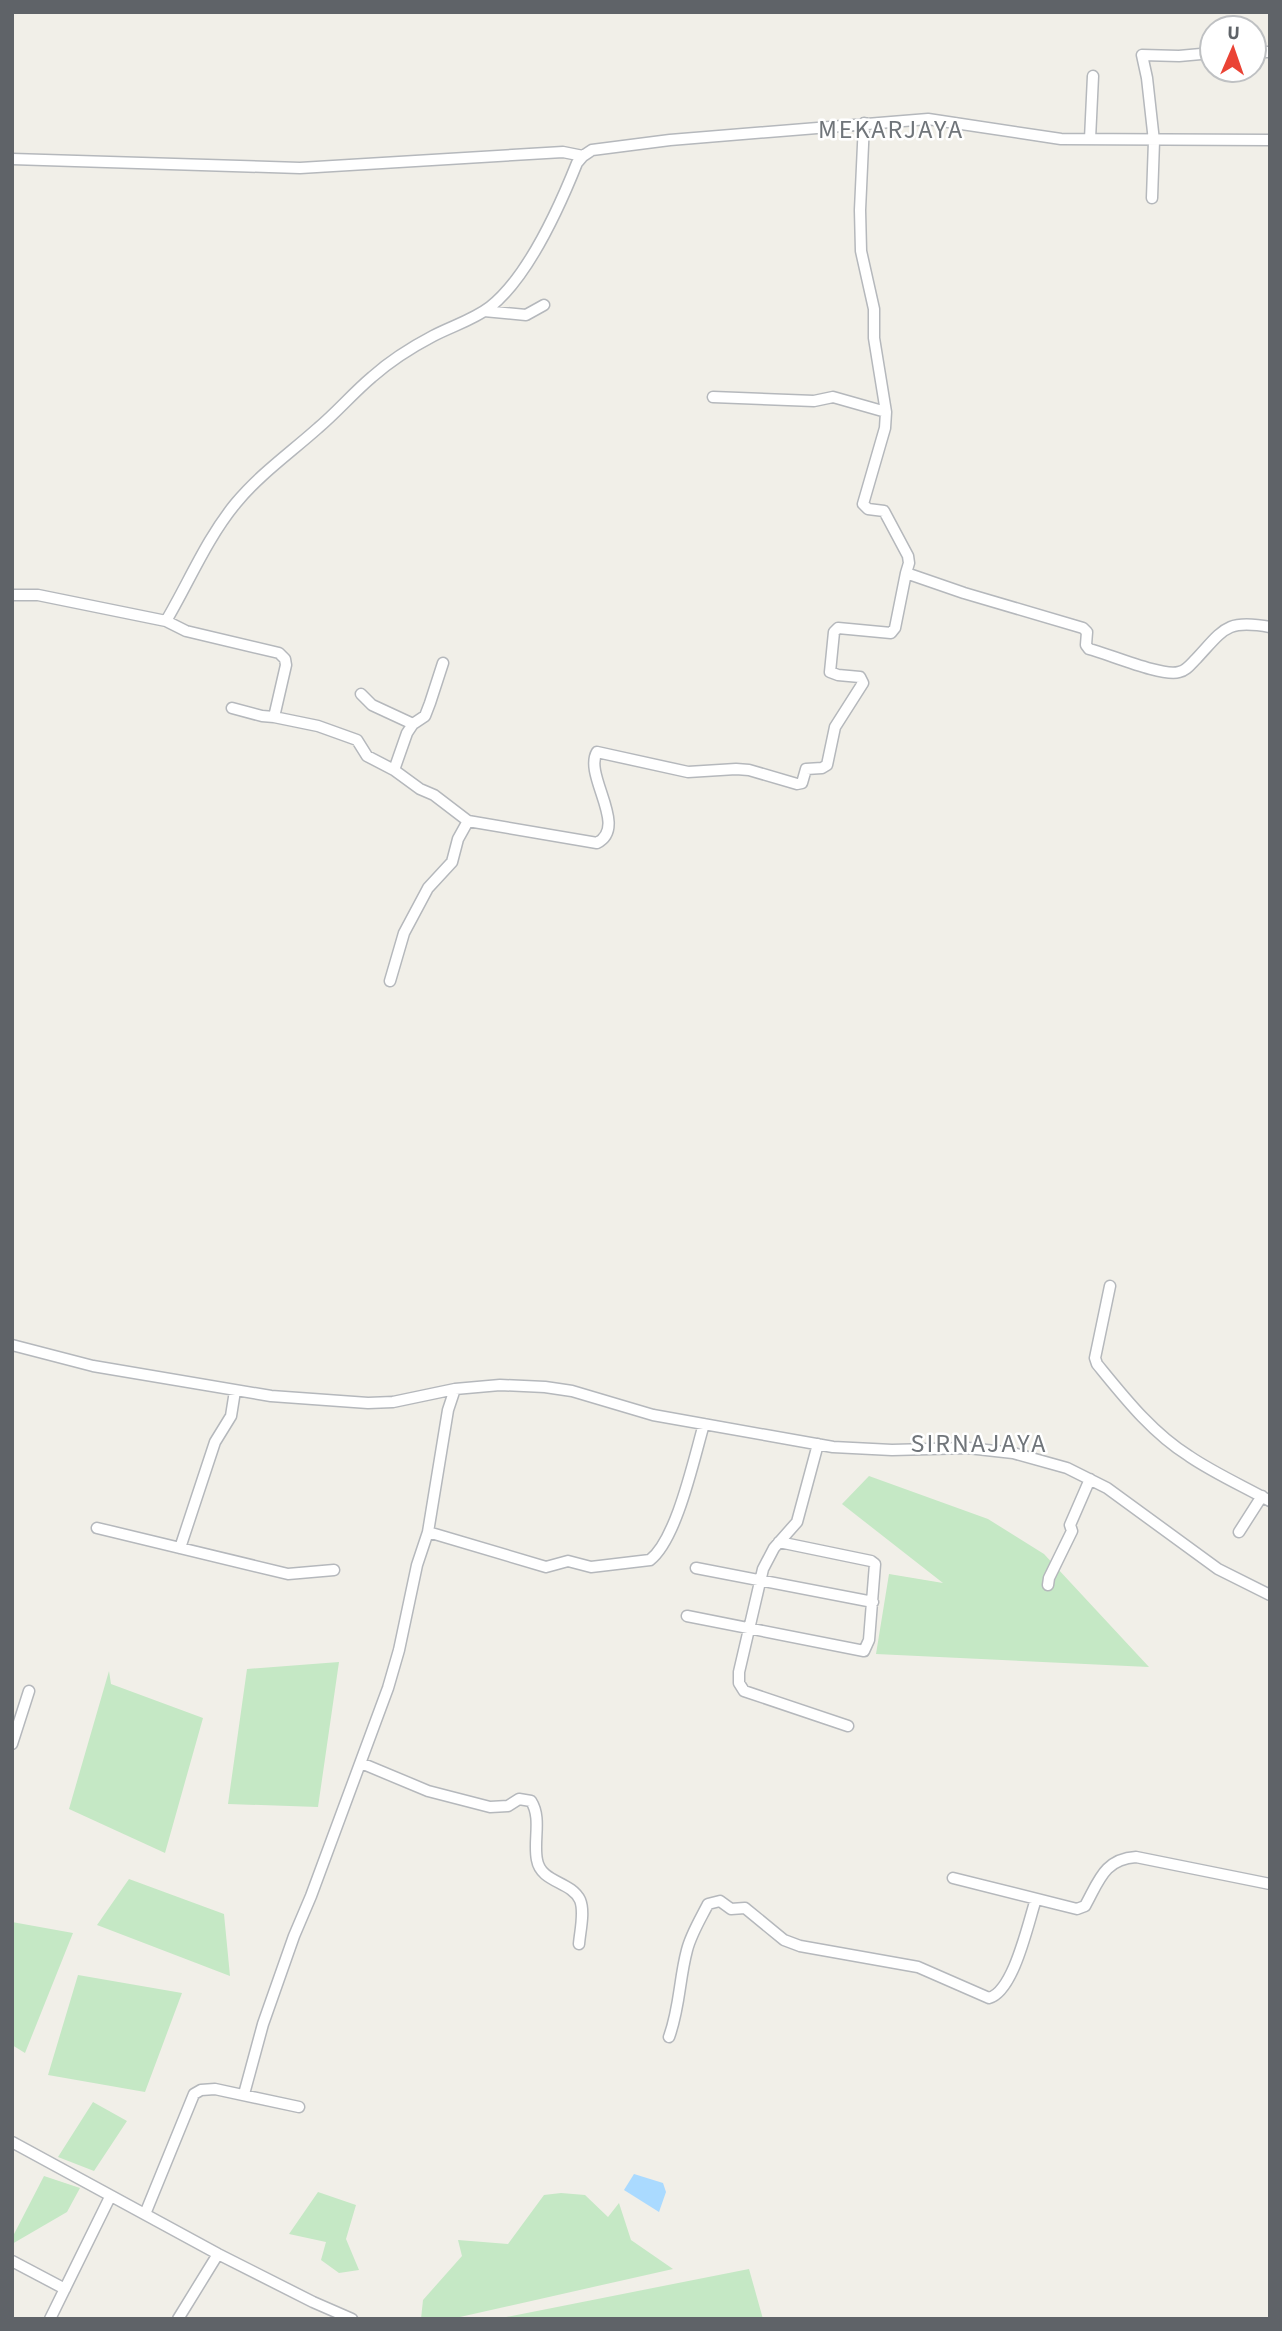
<svg xmlns="http://www.w3.org/2000/svg" width="1282" height="2331" viewBox="0 0 1282 2331" font-family="'Source Sans 3',sans-serif">
  <style>
    .green { fill: #c5e8c5 }
    .water { fill: #aadaff }
    .lines { fill: none; stroke-linecap: round; stroke-linejoin: round }
    .street-casing { stroke: #b5b8bc; stroke-width: 13 }
    .street { stroke: #fff; stroke-width: 10 }
    .labels { text-anchor: middle; dominant-baseline: central; stroke-width: 5; stroke-linejoin: round; paint-order: stroke }
    .quarter-label { font-size: 26px; letter-spacing: 2px; fill: #70757a; stroke: #fff }
  </style>
  <rect width="100%" height="100%" fill="#f1efe8"/>
  <path class="green" d="M 869,1476 L 988,1519 L 1044,1554 L 1149,1667 L 876,1654 L 889,1574 L 943,1583 L 842,1504 Z
    M 339,1662 L 318,1807 L 228,1804 L 247,1669 Z
    M 109,1671 L 111,1684 L 203,1718 L 165,1853 L 69,1809 Z
    M 129,1879 L 224,1914 L 230,1976 L 97,1925 Z
    M 12,1922 L 73,1933 L 25,2053 L 12,2045 Z
    M 78,1975 L 182,1993 L 145,2092 L 48,2075 Z
    M 93,2102 L 127,2121 L 94,2171 L 58,2157 Z
    M 44,2176 L 80,2188 L 67,2212 L 12,2244 L 12,2238 Z
    M 318,2192 L 356,2205 L 346,2239 L 359,2270 L 339,2273 L 321,2260 L 326,2242 L 289,2234 Z
    M 561,2193 L 585,2195 L 608,2217 L 619,2203 L 631,2240 L 673,2269 L 451,2319 L 421,2319 L 423,2300 L 462,2256 L 458,2240 L 508,2244 L 544,2195 Z
    M 749,2269 L 763,2319 L 496,2319 Z"/>
  <path class="water" d="M 634,2174 L 663,2183 L 666,2192 L 659,2212 L 624,2190 Z"/>
  <g class="lines">
    <g class="street-casing">
      <path id="street" d="M 1254,52 L 1270,52
        M 864,123 L 860,210 L 861,251 L 874,309 L 874,338 L 886,412 L 885,428 L 863,504 L 868,509 L 884,511 L 908,556 L 909,563 L 906,573 L 964,593 L 1083,628 L 1087,632 L 1086,645 L 1089,649 C 1109,654 1162,677 1179,672 C 1186,671 1191,664 1196,659 C 1224,629 1226,619 1270,627
        M 1090,139 L 1093,76
        M 12,159 L 300,168 L 563,152 L 583,156
        M 1152,198 L 1154,141 L 1147,78 L 1142,55 L 1179,56 L 1212,53
        M 484,311 L 526,315 L 544,305
        M 713,397 L 814,401 L 833,397 L 886,412
        M 12,595 L 38,595 L 166,621 C 189,582 207,538 236,503 C 260,474 290,453 318,428 C 337,412 353,393 372,377 C 390,361 412,347 433,336 C 452,326 473,320 490,307 C 528,277 559,208 577,163 L 583,156 L 592,150 L 670,140 L 928,119 L 1061,139 L 1270,140
        M 166,621 L 186,631 L 279,653 L 285,659 L 286,665 L 274,717 L 318,726 L 357,740 L 367,756 L 394,770 L 420,789 L 434,795 L 468,821 L 597,843 C 629,827 583,775 597,752 L 688,772 L 736,769 L 749,770 L 797,784 L 802,783 L 806,769 L 822,768 L 827,765 L 835,727 L 863,683 L 860,677 L 838,675 L 830,672 L 834,632 L 838,628 L 891,633 L 895,628 L 906,573
        M 361,694 L 372,705 L 413,724
        M 232,708 L 262,716 L 274,717
        M 394,770 L 407,733 L 413,724 L 425,716 L 430,703 L 443,663
        M 390,981 L 404,933 L 428,888 L 452,862 L 458,839 L 468,821
        M 1110,1286 L 1095,1358 L 1097,1364 C 1124,1397 1152,1433 1189,1456 C 1214,1473 1243,1486 1270,1501
        M 12,1345 L 93,1366 L 271,1396 L 368,1403 L 393,1402 L 455,1389 L 500,1385 L 545,1387 L 572,1391 L 653,1415 L 833,1447 L 892,1450 L 968,1448 L 1013,1453 L 1067,1468 L 1107,1488 L 1218,1569 L 1270,1595
        M 818,1444 L 797,1522 L 774,1548 L 763,1569 L 739,1672 L 739,1683 L 744,1691 L 848,1726
        M 97,1528 L 288,1574 L 334,1570
        M 428,1532 L 546,1567 L 568,1561 L 591,1567 L 650,1560 C 677,1539 694,1458 704,1424
        M 1239,1532 L 1262,1496
        M 180,1548 L 215,1442 L 231,1416 L 235,1391
        M 696,1568 L 873,1602
        M 1048,1585 L 1049,1578 L 1072,1531 L 1070,1525 L 1090,1479
        M 687,1616 L 864,1651 L 869,1640 L 875,1564 L 871,1561 L 779,1542
        M 12,1744 L 29,1691
        M 361,1763 L 428,1791 L 490,1807 L 508,1806 L 519,1799 L 531,1801 C 542,1818 533,1841 537,1860 C 541,1883 571,1881 580,1900 C 585,1912 580,1931 579,1944
        M 953,1878 L 1077,1909 L 1085,1906 C 1099,1881 1104,1859 1136,1857 L 1270,1884
        M 669,2037 C 680,2007 679,1980 687,1950 C 691,1934 701,1918 708,1904 L 720,1901 L 731,1909 L 745,1908 L 784,1940 L 800,1946 L 918,1967 L 989,1998 C 1014,1991 1028,1923 1036,1899
        M 244,2094 L 263,2024 L 294,1936 L 311,1896 L 388,1688 L 399,1650 L 417,1565 L 428,1532 L 448,1410 L 455,1389
        M 12,2142 L 218,2254 L 313,2302 L 352,2319
        M 145,2214 L 194,2094 L 201,2090 L 215,2089 L 299,2107
        M 12,2261 L 65,2289
        M 50,2319 L 110,2197
        M 178,2319 L 218,2254"/>
    </g>
    <use href="#street" class="street"/>
  </g>
  <g class="labels">
    <g class="quarter-label">
      <text x="891" y="129">MEKARJAYA</text>
      <text x="979" y="1443">SIRNAJAYA</text>
    </g>
  </g>
  <rect width="1282" height="2331" fill="none" stroke="#5f6368" stroke-width="28"/>
  <g transform="translate(1233 49) rotate(2)"><circle r="33" fill="#ffffff" stroke="#bfc1c3" stroke-width="2"/>
  <path d="M0-5L12 26L0 18L-12 26Z" fill="#ea4335"/>
  <text y="-10" font-size="19" font-weight="bold" text-anchor="middle" fill="#5f6368">U</text>
  </g>
</svg>
